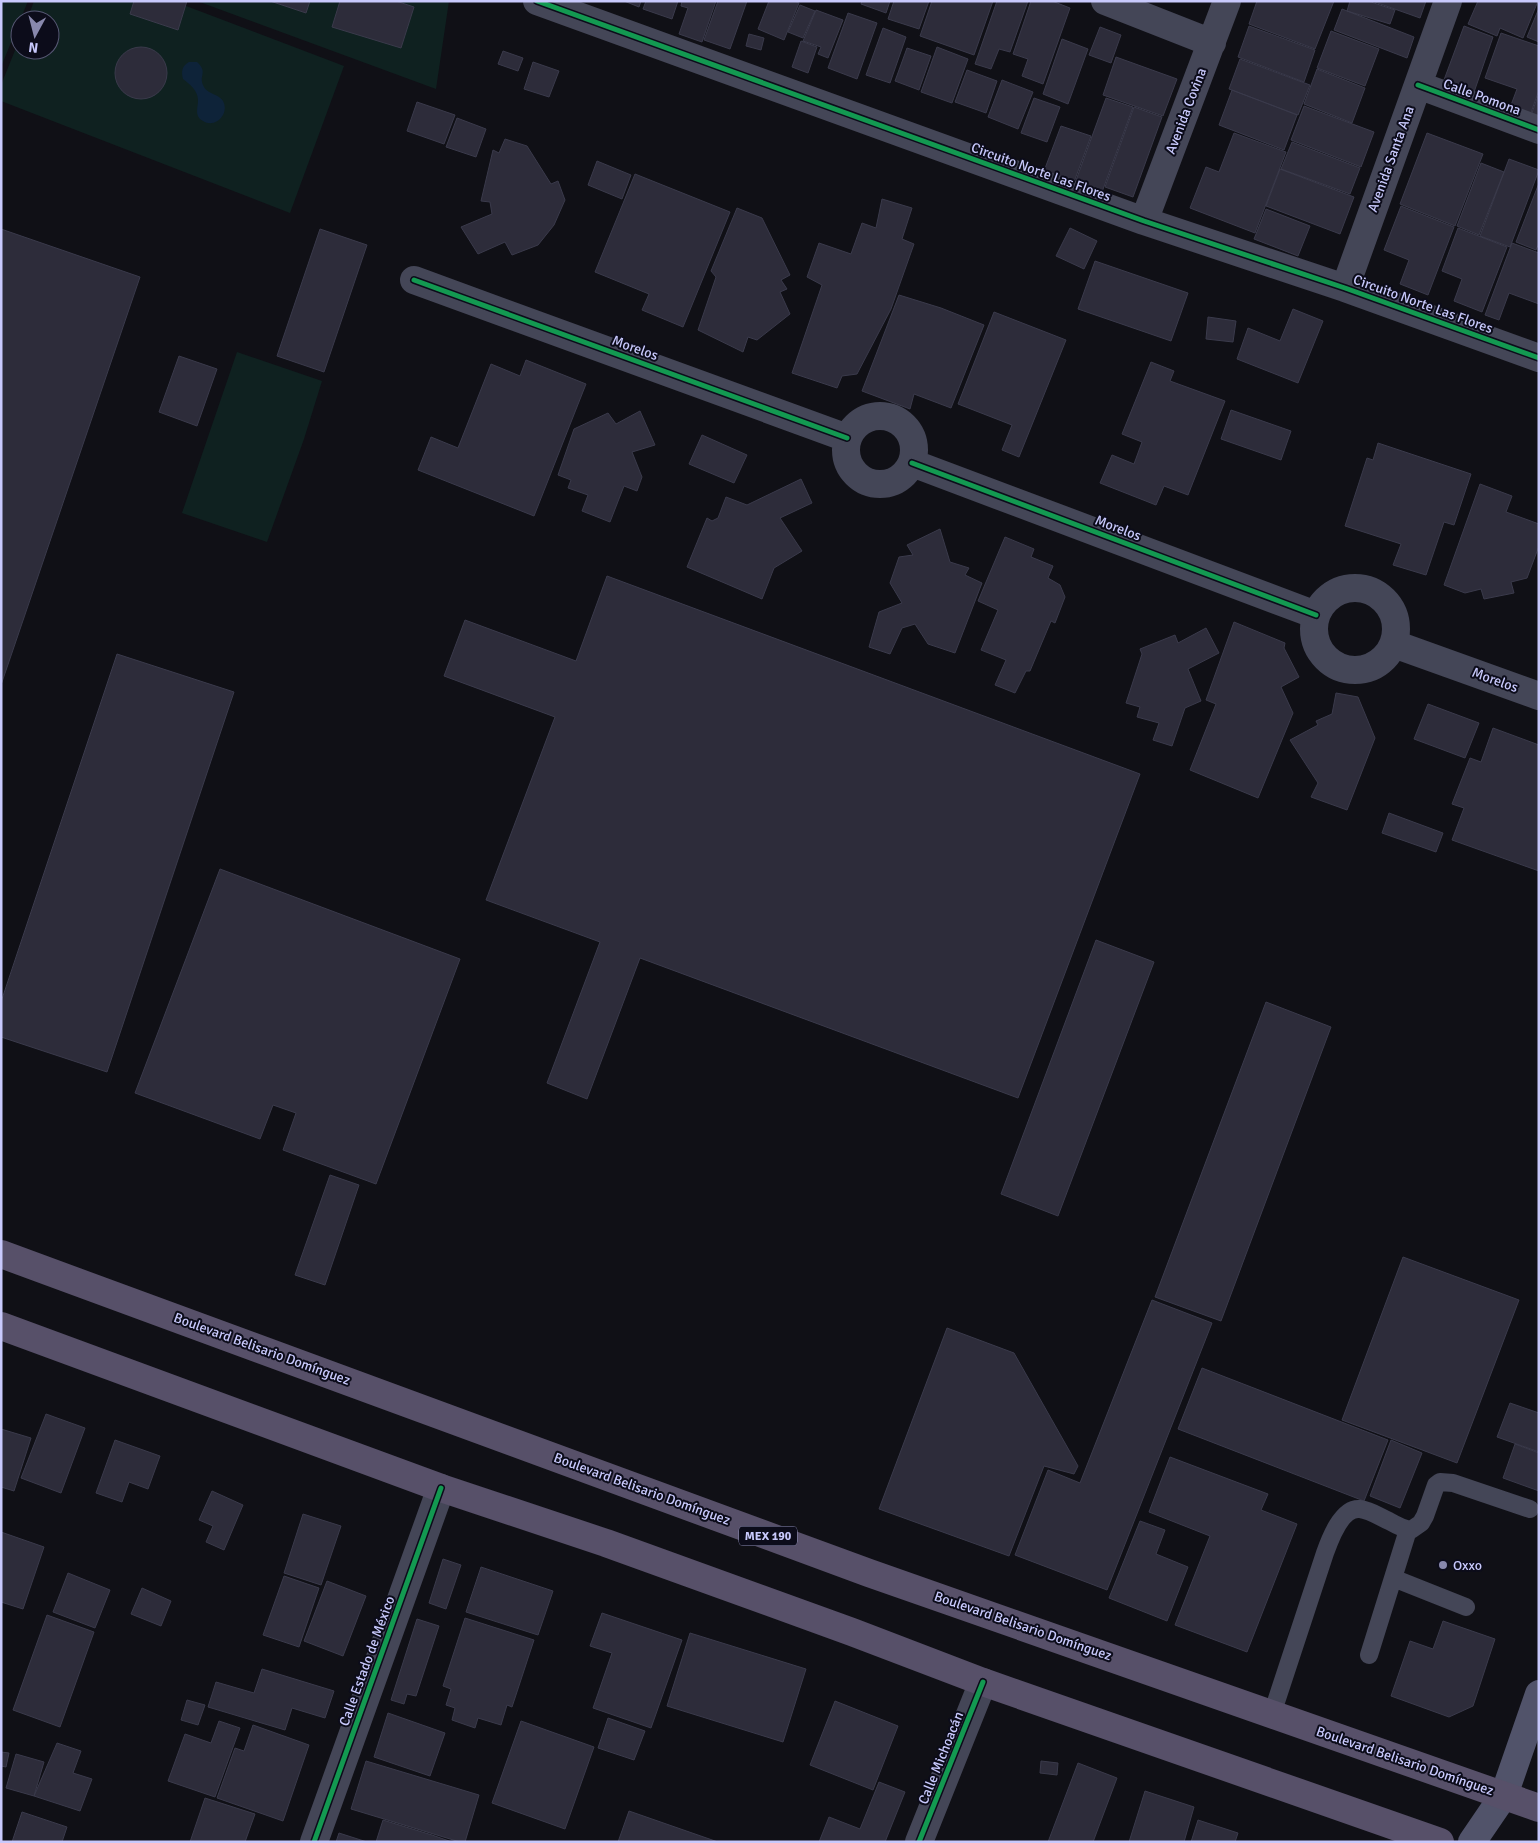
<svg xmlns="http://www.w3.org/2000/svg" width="1540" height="1843" viewBox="0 0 1540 1843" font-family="Signika,sans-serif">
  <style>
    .green { fill: #0f2120 }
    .water { fill: #0e2339 }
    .building { fill: #2d2c3a; stroke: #3a3a4b }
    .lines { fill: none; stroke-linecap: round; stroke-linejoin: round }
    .service { stroke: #444657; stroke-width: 18 }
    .minor { stroke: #444657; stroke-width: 28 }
    .secondary { stroke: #51536a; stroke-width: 28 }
    .primary { stroke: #575069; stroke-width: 28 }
    .cycleway-casing { stroke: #0c0c1a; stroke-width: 8 }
    .cycleway { stroke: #139951; stroke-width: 5 }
    .poi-dot { fill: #8888ac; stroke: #0c0c1a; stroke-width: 2 }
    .labels { text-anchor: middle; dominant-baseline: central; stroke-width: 4; stroke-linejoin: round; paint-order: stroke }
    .shield { fill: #0c0c1a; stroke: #9090b8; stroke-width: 1 }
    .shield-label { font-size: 12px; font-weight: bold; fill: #c8c9fc }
    .street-label { font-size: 14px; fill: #c8c9fc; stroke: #0c0c1a }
    .poi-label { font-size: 14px; fill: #c8c9fc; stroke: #0c0c1a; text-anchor: start }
  </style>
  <rect width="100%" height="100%" fill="#101016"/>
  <path class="green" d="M 1,1 L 28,1 L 1,67 Z
    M 34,1 L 173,1 L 344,66 L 290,213 L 1,101 L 1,85 L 20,38 L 20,50 L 50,50 L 50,20 L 27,20 Z
    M 197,1 L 449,1 L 436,89 Z
    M 237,352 L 322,381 L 304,439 L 267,542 L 182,513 Z"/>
  <path class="water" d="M 189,62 L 197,62 C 208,72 199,75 203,85 C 207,95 218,93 223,101 C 230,114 215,129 203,121 C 194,116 198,108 198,100 C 198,91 190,84 183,79 C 181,71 182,66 189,62 Z"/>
  <path class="building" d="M 134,1 L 187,1 L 178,30 L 130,14 Z
    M 270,1 L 310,1 L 306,13 Z
    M 340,1 L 396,1 L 414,7 L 401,48 L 332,27 Z
    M 624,1 L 641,1 L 639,7 Z
    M 646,1 L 678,1 L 672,19 L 643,9 Z
    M 682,1 L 716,1 L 702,42 L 679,34 L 688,8 L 681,6 Z
    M 718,1 L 747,1 L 730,49 L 704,40 Z
    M 769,1 L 794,1 L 799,3 L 784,40 L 758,29 Z
    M 862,1 L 890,1 L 886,13 L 861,4 Z
    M 894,1 L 929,1 L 919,29 L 888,19 Z
    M 932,1 L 993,1 L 974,55 L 920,36 Z
    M 997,1 L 1028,1 L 1010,52 L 999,49 L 991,69 L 975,64 Z
    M 1031,1 L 1052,1 L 1070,8 L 1043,84 L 1022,76 L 1028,59 L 1013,54 Z
    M 1257,1 L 1334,1 L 1315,49 L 1249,24 Z
    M 1350,1 L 1368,1 L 1395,10 L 1390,24 L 1347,11 Z
    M 1372,1 L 1426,1 L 1420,18 Z
    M 1478,1 L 1538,1 L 1523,38 L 1500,28 L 1497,36 L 1468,24 Z
    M 800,5 L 815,11 L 803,38 L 788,32 Z
    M 1539,8 L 1539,42 L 1527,37 Z
    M 1342,9 L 1414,37 L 1407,58 L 1334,30 Z
    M 816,10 L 843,20 L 828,58 L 818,54 L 821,47 L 803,41 Z
    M 848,13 L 877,23 L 857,79 L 828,68 Z
    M 1249,26 L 1315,50 L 1304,82 L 1238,57 Z
    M 1464,26 L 1493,37 L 1472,98 L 1441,88 Z
    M 1100,27 L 1121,35 L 1111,63 L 1089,55 Z
    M 883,28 L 906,37 L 890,83 L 866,75 Z
    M 1331,31 L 1379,49 L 1365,86 L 1317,68 Z
    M 1501,33 L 1539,46 L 1539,90 L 1528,121 L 1508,113 L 1517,89 L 1485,78 Z
    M 749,34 L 764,38 L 761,50 L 746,46 Z
    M 1062,39 L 1088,49 L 1068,104 L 1043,94 Z
    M 801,41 L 817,47 L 808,73 L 792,67 Z
    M115 73a26 26 0 1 1 52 0a26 26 0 1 1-52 0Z
    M 937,47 L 968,59 L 952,103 L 921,92 Z
    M 907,48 L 931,56 L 919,90 L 895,81 Z
    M 503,51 L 523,58 L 518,71 L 498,64 Z
    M 1116,57 L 1177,79 L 1163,116 L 1103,95 Z
    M 1240,59 L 1310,85 L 1298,115 L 1229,89 Z
    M 533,62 L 559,71 L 549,97 L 524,89 Z
    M 1317,69 L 1365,88 L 1352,123 L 1304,104 Z
    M 967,70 L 997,81 L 986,113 L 955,102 Z
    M 1002,80 L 1033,92 L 1018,129 L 988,117 Z
    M 1232,90 L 1297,115 L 1284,150 L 1219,125 Z
    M 1539,93 L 1539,124 L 1529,121 Z
    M 1034,98 L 1060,107 L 1047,142 L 1021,133 Z
    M 1106,98 L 1133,107 L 1102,192 L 1075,183 Z
    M 417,102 L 455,115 L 444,144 L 407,131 Z
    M 1304,106 L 1374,132 L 1361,167 L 1291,140 Z
    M 1134,107 L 1162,117 L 1133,197 L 1105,187 Z
    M 457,118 L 486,129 L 476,157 L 446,147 Z
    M 1061,126 L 1091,136 L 1074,182 L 1044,171 Z
    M 1234,133 L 1286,152 L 1255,233 L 1190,208 L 1206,167 L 1219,172 Z
    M 1427,133 L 1483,154 L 1455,226 L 1400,204 Z
    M 505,139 L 527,146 L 551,184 L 558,181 L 565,200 L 554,225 L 538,245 L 512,255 L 505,242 L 478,254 L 461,227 L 492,214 L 490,202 L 481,201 L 493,150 L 499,153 Z
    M 1292,142 L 1360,168 L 1350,194 L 1281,169 Z
    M 1509,159 L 1539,170 L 1510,247 L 1480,236 Z
    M 597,161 L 631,175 L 622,199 L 588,185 Z
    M 1481,163 L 1504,172 L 1479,235 L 1457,226 Z
    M 1280,169 L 1354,197 L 1340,234 L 1266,206 Z
    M 635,174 L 730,212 L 683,327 L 642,310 L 649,294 L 595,272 Z
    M 1539,183 L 1539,243 L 1536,250 L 1516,242 Z
    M 882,199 L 912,208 L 902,239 L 914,244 L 891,309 L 857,374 L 842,376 L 837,388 L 792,373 L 822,285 L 807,277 L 819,243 L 851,254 L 862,223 L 876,228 Z
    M 1401,206 L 1454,227 L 1428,295 L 1400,284 L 1409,260 L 1384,250 Z
    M 737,208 L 762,218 L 790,275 L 781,280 L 787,289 L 780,292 L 790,314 L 757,340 L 748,337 L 743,352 L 698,330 L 716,277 L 711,271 Z
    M 1266,209 L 1310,226 L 1298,256 L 1254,239 Z
    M 1070,228 L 1097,241 L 1084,269 L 1056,256 Z
    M 1458,228 L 1507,247 L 1482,312 L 1454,301 L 1462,279 L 1442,271 Z
    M 1,229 L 140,277 L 1,685 Z
    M 320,229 L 367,245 L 324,372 L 277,356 Z
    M 1512,243 L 1539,253 L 1539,304 L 1509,293 L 1499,320 L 1485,315 Z
    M 1095,261 L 1188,293 L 1171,341 L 1078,309 Z
    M 899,295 L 941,308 L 984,325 L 951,408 L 914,394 L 910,409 L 862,391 Z
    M 1293,309 L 1323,321 L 1298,383 L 1237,359 L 1248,328 L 1280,341 Z
    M 994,312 L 1066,340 L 1019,457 L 1002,450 L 1012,425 L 958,404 Z
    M 1208,317 L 1236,321 L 1233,342 L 1206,339 Z
    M 179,356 L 217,369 L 197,426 L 159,412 Z
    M 526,360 L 586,384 L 534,516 L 418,470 L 431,437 L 458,448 L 491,364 L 520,376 Z
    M 1151,362 L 1174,371 L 1170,381 L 1225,401 L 1188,495 L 1164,486 L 1156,505 L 1100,483 L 1112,455 L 1134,464 L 1142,442 L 1122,434 Z
    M 1231,410 L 1291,431 L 1281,460 L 1221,439 Z
    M 640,411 L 655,445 L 632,452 L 642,477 L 637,491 L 624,486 L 610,522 L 582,511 L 588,495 L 568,488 L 571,480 L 558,475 L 574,429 L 608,413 L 616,424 Z
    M 702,435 L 747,455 L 734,483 L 689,464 Z
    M 1378,443 L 1471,474 L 1454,525 L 1444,522 L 1426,575 L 1393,565 L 1401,544 L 1345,526 L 1367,458 L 1373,460 Z
    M 801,479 L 812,503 L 780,518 L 802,551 L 774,568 L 762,599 L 687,567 L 707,518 L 712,521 L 718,518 L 726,497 L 747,505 Z
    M 1480,484 L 1512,496 L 1506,512 L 1539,524 L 1539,546 L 1527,578 L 1511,582 L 1514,593 L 1484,599 L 1481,589 L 1465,593 L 1444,585 Z
    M 940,529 L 950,562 L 969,568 L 965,575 L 982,583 L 955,653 L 928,644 L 915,624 L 902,628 L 890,654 L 869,647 L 879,612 L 902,603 L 890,583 L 899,557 L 913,555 L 907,545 Z
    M 1005,537 L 1034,549 L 1031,557 L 1053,566 L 1048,578 L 1060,585 L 1065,597 L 1055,623 L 1051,621 L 1030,671 L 1026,671 L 1015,693 L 995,685 L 1006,660 L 981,650 L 998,610 L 978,601 Z
    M 607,576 L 1140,774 L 1018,1098 L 640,958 L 587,1099 L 547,1083 L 600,942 L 486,900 L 555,717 L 444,676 L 465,620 L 576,661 Z
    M 1234,622 L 1285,643 L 1284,648 L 1299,677 L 1281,687 L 1293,713 L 1258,798 L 1190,770 L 1216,704 L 1206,700 Z
    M 1206,628 L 1219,653 L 1188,669 L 1201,701 L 1185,708 L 1172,746 L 1153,740 L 1159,723 L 1137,717 L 1140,707 L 1126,703 L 1142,654 L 1140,649 L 1175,635 L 1178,643 Z
    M 117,654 L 234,692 L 107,1072 L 1,1037 L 1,1002 Z
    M 1336,693 L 1358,697 L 1375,738 L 1347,810 L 1311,797 L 1318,783 L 1290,740 L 1318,725 L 1316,721 L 1332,714 Z
    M 1428,704 L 1479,723 L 1465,758 L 1414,739 Z
    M 1493,728 L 1539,745 L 1539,871 L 1452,840 L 1464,808 L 1452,804 L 1470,758 L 1481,762 Z
    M 1389,813 L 1443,833 L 1436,852 L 1382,833 Z
    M 220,869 L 460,959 L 376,1184 L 283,1150 L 296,1113 L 273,1105 L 260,1139 L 135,1093 Z
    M 1096,940 L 1154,962 L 1058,1216 L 1001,1194 Z
    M 1266,1002 L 1331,1027 L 1221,1321 L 1155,1297 Z
    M 330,1175 L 359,1185 L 325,1285 L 295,1275 Z
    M 1403,1257 L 1519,1300 L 1457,1463 L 1342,1420 Z
    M 1152,1300 L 1212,1323 L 1107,1590 L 1015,1555 L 1048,1470 L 1080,1483 Z
    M 947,1328 L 1014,1353 L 1078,1466 L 1074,1474 L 1044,1466 L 1009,1556 L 879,1509 Z
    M 1202,1368 L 1388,1440 L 1364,1501 L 1178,1429 Z
    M 1510,1403 L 1539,1413 L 1539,1452 L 1497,1437 Z
    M 46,1414 L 85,1428 L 61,1493 L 21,1478 Z
    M 1,1429 L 31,1438 L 14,1491 L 1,1487 Z
    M 115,1440 L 160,1456 L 148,1489 L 129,1482 L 122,1502 L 96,1493 Z
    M 1391,1440 L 1422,1453 L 1400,1508 L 1370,1496 Z
    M 1515,1444 L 1539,1453 L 1539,1491 L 1503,1478 Z
    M 1170,1457 L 1268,1494 L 1261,1510 L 1297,1524 L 1247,1652 L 1175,1625 L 1210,1536 L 1149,1512 Z
    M 212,1491 L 243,1505 L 224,1550 L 206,1542 L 213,1526 L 199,1520 Z
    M 303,1514 L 341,1526 L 321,1585 L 284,1573 Z
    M 1140,1521 L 1165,1530 L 1156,1554 L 1188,1567 L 1167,1621 L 1109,1598 Z
    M 1,1532 L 44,1547 L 23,1609 L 1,1602 Z
    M 443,1559 L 461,1565 L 446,1609 L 429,1603 Z
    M 481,1567 L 553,1591 L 538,1635 L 466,1612 Z
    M 68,1573 L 110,1590 L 95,1628 L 53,1612 Z
    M 284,1576 L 319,1588 L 299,1647 L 263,1635 Z
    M 327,1581 L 366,1596 L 343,1656 L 304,1641 Z
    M 142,1588 L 171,1601 L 161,1626 L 131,1614 Z
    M 602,1613 L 682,1640 L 651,1728 L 593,1708 L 612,1653 L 590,1646 Z
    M 47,1615 L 94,1632 L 60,1727 L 13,1710 Z
    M 465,1618 L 534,1640 L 512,1707 L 507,1705 L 501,1725 L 478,1718 L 475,1728 L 452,1720 L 455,1708 L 446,1705 L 451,1689 L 443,1686 Z
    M 417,1619 L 439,1626 L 416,1696 L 407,1694 L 404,1704 L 391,1700 Z
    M 1443,1621 L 1495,1639 L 1473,1706 L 1449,1717 L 1391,1696 L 1410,1641 L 1433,1649 Z
    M 690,1633 L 806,1669 L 783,1742 L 667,1706 Z
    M 262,1669 L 334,1691 L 325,1718 L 292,1708 L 285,1730 L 208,1707 L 216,1682 L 254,1693 Z
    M 187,1700 L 205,1705 L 198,1725 L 181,1720 Z
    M 835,1701 L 898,1726 L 873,1790 L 810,1765 Z
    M 388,1713 L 445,1733 L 430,1776 L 374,1757 Z
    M 608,1718 L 645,1731 L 634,1760 L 598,1748 Z
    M 219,1721 L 240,1728 L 215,1797 L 168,1781 L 185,1734 L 211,1743 Z
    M 521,1721 L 594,1747 L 565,1829 L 492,1803 Z
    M 253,1725 L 309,1745 L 283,1821 L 217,1798 L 235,1748 L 244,1751 Z
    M 57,1743 L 81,1751 L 73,1773 L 92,1779 L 80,1811 L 34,1796 Z
    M 1,1752 L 9,1753 L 6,1767 L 1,1766 Z
    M 16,1754 L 44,1762 L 34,1796 L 6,1788 Z
    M 366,1761 L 479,1795 L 465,1842 L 460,1842 L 351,1809 Z
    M 1041,1761 L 1058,1763 L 1057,1775 L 1040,1773 Z
    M 1078,1763 L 1117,1778 L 1093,1842 L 1048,1842 Z
    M 879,1782 L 905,1792 L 885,1842 L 819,1842 L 829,1817 L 860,1829 Z
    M 1145,1791 L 1194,1807 L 1184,1842 L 1129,1842 Z
    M 205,1798 L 255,1814 L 245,1842 L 190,1842 Z
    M 629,1811 L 718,1842 L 618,1842 Z
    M 22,1812 L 67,1827 L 62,1842 L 12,1842 Z
    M 383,1820 L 432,1835 L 452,1842 L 376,1842 Z
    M 1198,1820 L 1238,1833 L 1235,1842 L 1191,1842 Z
    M 339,1833 L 367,1842 L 336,1842 Z"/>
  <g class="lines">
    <path class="service" d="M 1393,1578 L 1466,1607
      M 1369,1655 L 1408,1530
      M 1272,1714 L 1325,1553 C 1330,1539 1342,1507 1360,1509 C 1370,1510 1380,1517 1389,1521 C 1396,1525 1403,1529 1411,1530 L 1421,1523 L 1425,1516 L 1436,1485 L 1440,1482 L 1453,1483 L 1530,1509"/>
    <path class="minor" d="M 537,1 L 1144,221 L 1345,288 L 1539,358
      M 1105,1 L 1212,43
      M 1418,85 L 1539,130
      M 1144,221 L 1227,1
      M 414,280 L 847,438
      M 1345,288 L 1448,1
      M846 450a34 34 0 1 1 68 0a34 34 0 1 1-68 0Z
      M 912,463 L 1316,615
      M1314 629a41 41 0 1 1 82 0a41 41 0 1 1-82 0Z
      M 1394,644 L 1539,696
      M 314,1842 L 441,1488
      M 919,1842 L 983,1682"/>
    <path class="secondary" d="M 1472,1842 L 1504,1795 L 1539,1694"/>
    <path class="primary" d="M 1,1254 L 869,1573 L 1539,1808
      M 1,1326 L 441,1488 L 606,1543 L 852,1632 L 983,1682 L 1440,1842"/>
    <g class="cycleway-casing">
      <path id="cycleway" d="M 537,1 L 1144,221 L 1345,288 L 1539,358
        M 1418,85 L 1539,130
        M 414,280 L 847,438
        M 912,463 L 1316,615
        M 314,1842 L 441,1488
        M 919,1842 L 983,1682"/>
    </g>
    <use href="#cycleway" class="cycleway"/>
  </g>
  <circle class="poi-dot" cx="1443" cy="1565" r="5"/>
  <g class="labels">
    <rect class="shield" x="739" y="1526.5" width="58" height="19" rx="4"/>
    <g class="shield-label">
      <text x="768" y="1536">MEX 190</text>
    </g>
    <g class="street-label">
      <text transform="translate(1482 97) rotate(20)">Calle Pomona</text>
      <text transform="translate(1186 111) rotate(-69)">Avenida Covina</text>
      <text transform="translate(1391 159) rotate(-70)">Avenida Santa Ana</text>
      <text transform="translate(1041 172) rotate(20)">Circuito Norte Las Flores</text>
      <text transform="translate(1423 304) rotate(20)">Circuito Norte Las Flores</text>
      <text transform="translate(635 348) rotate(20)">Morelos</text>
      <text transform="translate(1118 528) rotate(21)">Morelos</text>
      <text transform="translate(1495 680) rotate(20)">Morelos</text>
      <text transform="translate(262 1349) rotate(20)">Boulevard Belisario Domínguez</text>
      <text transform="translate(642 1489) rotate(20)">Boulevard Belisario Domínguez</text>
      <text transform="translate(1023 1626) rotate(19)">Boulevard Belisario Domínguez</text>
      <text transform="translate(367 1661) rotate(-70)">Calle Estado de México</text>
      <text transform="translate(941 1758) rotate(-68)">Calle Michoacán</text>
      <text transform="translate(1405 1761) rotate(19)">Boulevard Belisario Domínguez</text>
    </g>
    <g class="poi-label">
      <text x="1453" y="1565">Oxxo</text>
    </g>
  </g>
  <rect width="1540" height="1843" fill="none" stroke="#c8c9fc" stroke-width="5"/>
  <g transform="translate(35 35) rotate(187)"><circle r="24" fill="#0c0c1a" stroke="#575874"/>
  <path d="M0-4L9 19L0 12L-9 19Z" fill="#8888ac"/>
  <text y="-8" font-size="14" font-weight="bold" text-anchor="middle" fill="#c8c9fc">N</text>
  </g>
</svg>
